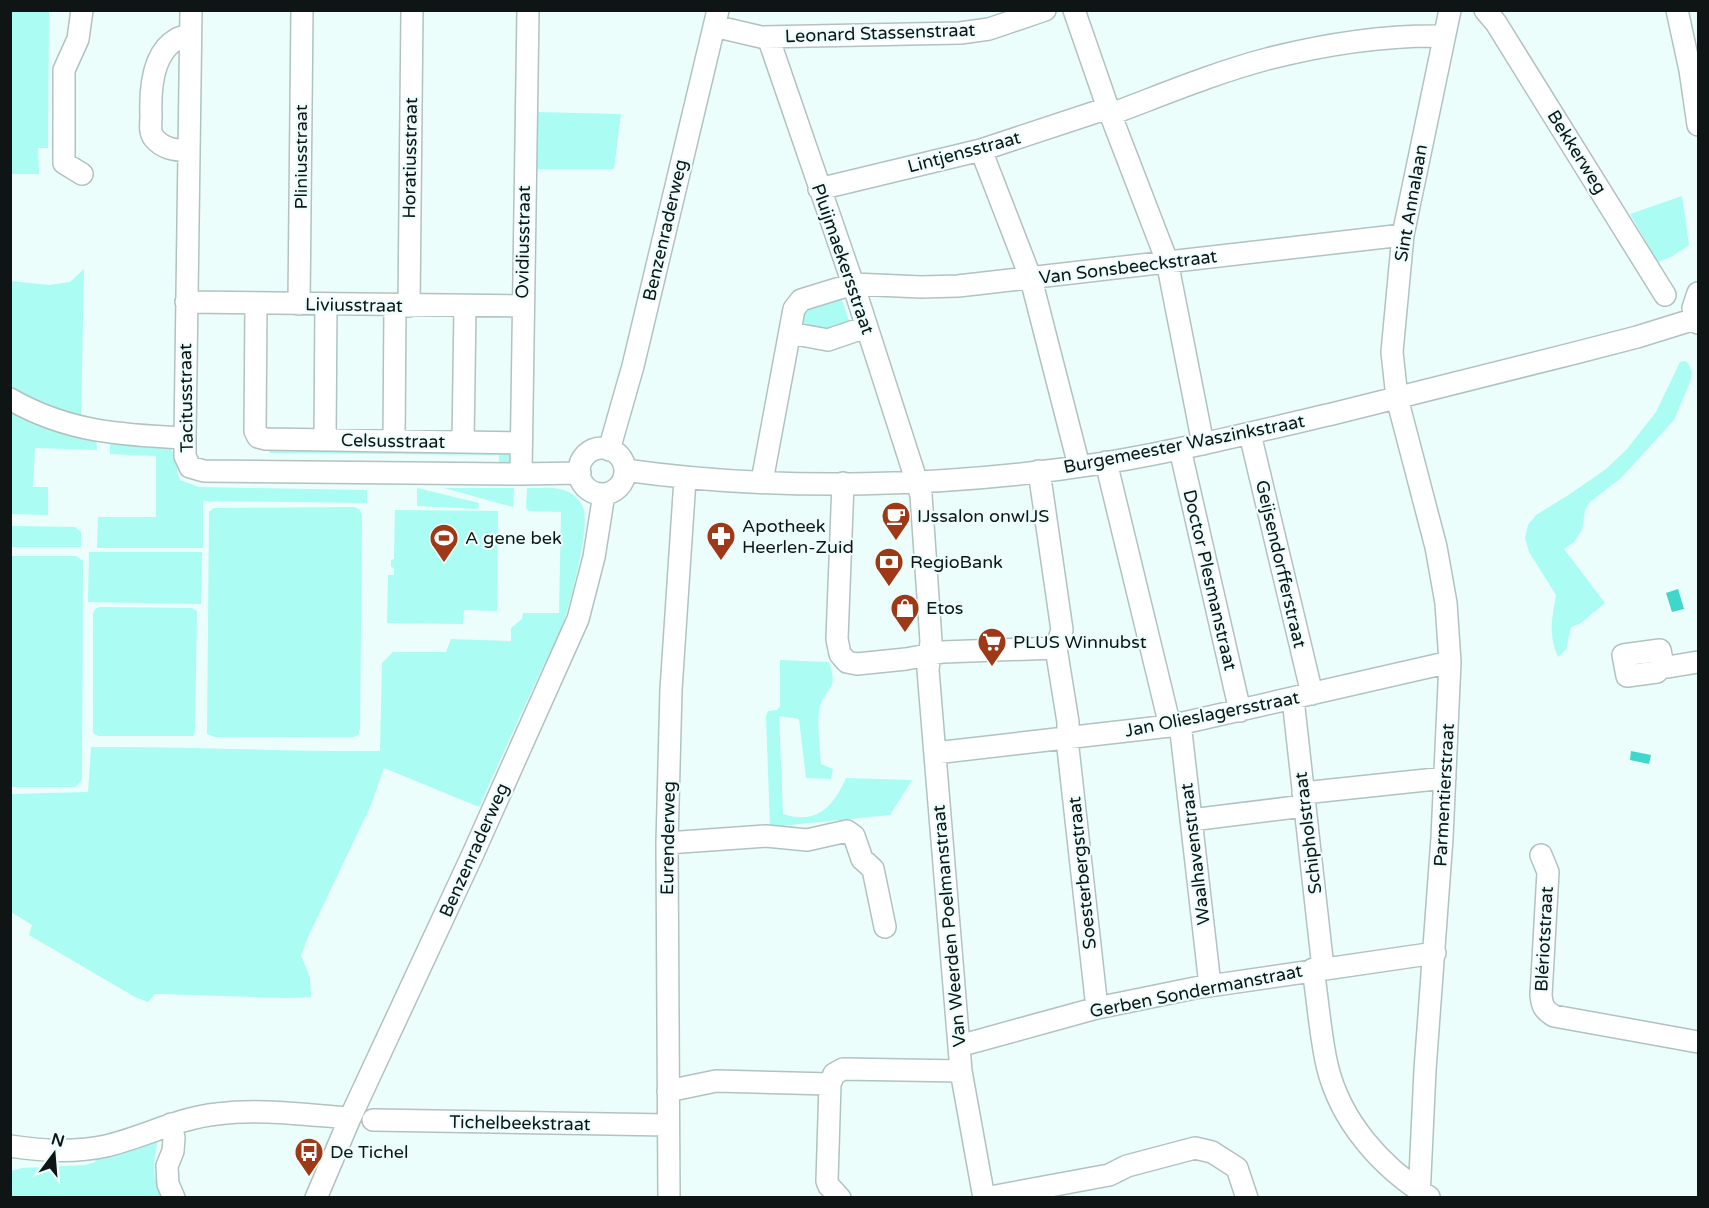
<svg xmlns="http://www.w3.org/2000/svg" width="1709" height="1208" viewBox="0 0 1709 1208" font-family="'Varela Round',sans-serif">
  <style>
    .green { fill: #abfcf3 }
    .water { fill: #3fd7cc }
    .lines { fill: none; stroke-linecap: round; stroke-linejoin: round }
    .minor-casing { stroke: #b1c2c0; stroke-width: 24 }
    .minor { stroke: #fff; stroke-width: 21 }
    .labels { text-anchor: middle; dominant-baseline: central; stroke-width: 4.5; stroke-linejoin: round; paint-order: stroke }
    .street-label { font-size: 18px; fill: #0f1515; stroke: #ecfefb }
    .poi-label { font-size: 18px; fill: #0f1515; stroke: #ecfefb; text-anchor: start }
  </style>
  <rect width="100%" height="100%" fill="#ecfefb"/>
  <path class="green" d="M 10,11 L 49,11 L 48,148 L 38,148 L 39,174 L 11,174 Z
    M 536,112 L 621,114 L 614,169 L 535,169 Z
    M 1682,196 L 1689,245 L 1671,257 L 1658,262 L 1630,214 Z
    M 84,269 L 81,418 L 11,392 L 11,281 L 49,285 L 70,282 Z
    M 840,294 L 851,327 L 829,334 L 802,329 L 801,309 Z
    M 1685,361 L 1688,363 L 1692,372 L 1690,382 L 1674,420 L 1621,478 L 1590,502 L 1585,510 L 1582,530 L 1574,542 L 1564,549 L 1605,603 L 1581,623 L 1571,627 L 1566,650 L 1558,657 C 1548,633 1552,619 1556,595 L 1529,552 L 1525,538 L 1528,525 L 1536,515 L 1570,494 L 1606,469 L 1627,449 L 1656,412 L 1680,362 Z
    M 10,408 L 96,437 L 97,450 L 35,448 L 33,487 L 48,487 L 48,515 L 11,514 Z
    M 110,439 L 168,445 C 177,454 175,468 180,480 L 199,487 L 367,490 L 367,503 L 203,501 L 203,548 L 97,548 L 98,517 L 156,517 L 156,456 L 110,454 Z
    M 270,444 L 511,451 L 512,460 L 507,466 L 499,466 L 499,455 L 269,453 Z
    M 417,488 L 479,503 L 478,509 L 417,506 Z
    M 444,488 L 514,488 L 513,507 Z
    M 527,488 C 548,488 572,484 583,507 C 591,526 570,603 563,624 C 555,645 543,665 534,686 C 515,726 497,767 479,807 L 384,768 L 371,805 L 309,935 L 301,955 L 310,978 L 311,997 L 286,998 L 160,994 L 155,994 L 148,1002 L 135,997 L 29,935 L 32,925 L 11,912 L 11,794 L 88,792 L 91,747 C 188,746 284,752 380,751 L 382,663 L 393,652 L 446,652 L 451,639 L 511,641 L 511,628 L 522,619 L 523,613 L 559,613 L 561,512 L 529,511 L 526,508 Z
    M 354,507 L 359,509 L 362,515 L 360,729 L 358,735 L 353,737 L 215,737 L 207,734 L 209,512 L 214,508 Z
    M 395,510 L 498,511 L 497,611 L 464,610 L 463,624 L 387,623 L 388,575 L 394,575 L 394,568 L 391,567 L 391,560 L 394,559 Z
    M 11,526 L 75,527 L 81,532 L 81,547 L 11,547 Z
    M 89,552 L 202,552 L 201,604 L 88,602 Z
    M 11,556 L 76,556 L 83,561 L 82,780 L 76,787 L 11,787 Z
    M 100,607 L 192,608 L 197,611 L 195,732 L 193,736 L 98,736 L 93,733 L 93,614 L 95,609 Z
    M 780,660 L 829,662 C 840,693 823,687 819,711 C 817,727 820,747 821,764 L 833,769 L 831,779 L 806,778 L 799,719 L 779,716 L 783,814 C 817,825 833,807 846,778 L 912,780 L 890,815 L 770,827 L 766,716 L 768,711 L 777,710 L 780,706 Z
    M 158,1139 C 153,1167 152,1170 161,1197 L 11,1198 L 11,1171 L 22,1168 L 85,1165 L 95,1162 L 97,1153 Z"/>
  <path class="water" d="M 1678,589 L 1684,609 L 1672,612 L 1666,593 Z
    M 1631,751 L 1651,755 L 1649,764 L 1630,760 Z"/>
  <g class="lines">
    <g class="minor-casing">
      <path id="minor" d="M 191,10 L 185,438 L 185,456 L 190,467 L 204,471 L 521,474 L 580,473
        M 1074,10 L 1108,108 L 1167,261 L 1203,444
        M 1485,10 L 1496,23 L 1665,295
        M 1677,10 L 1690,70 L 1698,125
        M 714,26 L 761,37 L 960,33 L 989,29 L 1045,10
        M 768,37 L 853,284 L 921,495 L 931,641 L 928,670 L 961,1071 L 984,1198
        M 1111,114 C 1162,95 1214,73 1267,59 C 1325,44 1385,35 1444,36
        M 981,150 L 1031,279 L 1079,466
        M 188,151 C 175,150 163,149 154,138 C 149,132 151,123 151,116 C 150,91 152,53 177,39 C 180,37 187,36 190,35
        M 82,174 L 64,163 L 64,70 L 78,39 L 82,10
        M 819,189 L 981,150 L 1108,108
        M 1698,293 L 1693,308 L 1698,323
        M 186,302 L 522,306
        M 256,303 L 255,431 L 258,437 L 266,439 L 520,443
        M 299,304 L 302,10
        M 409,306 L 412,10
        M 790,333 L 828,340 L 866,327
        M 10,399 C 67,432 121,435 185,438
        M 1250,434 L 1312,694
        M 325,440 L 326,304
        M 394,440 L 395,306
        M 463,442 L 465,307
        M579 471a23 23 0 1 1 46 0a23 23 0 1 1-46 0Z
        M 1180,449 L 1240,711
        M 609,450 L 633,366 L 718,10
        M 1106,462 L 1170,726
        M 625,470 C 779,492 950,487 1104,463 C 1182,450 1259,431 1336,413 C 1437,388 1537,363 1637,337 L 1695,319
        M 1039,471 L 1062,630 L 1056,648 L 1068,722 L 1068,748 L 1097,1008
        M 521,474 L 528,10
        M 762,481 L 794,309 L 801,300 L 853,284 L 921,287 L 958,286 L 1403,235
        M 843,483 L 837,639 L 840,654 L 847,662 L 857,664 L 906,659 L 943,652 L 1056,648
        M 1660,650 L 1663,665 L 1657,672 L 1627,676 L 1623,655 Z
        M 1663,665 L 1668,667 L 1698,662
        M 1293,699 L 1323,968
        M 1180,723 L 1210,985
        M 935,753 L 1170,726 L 1450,662
        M 1303,793 L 1445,778
        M 1191,820 L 1304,806
        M 667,843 L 766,836 L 807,840 L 847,831 L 854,836 L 862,859 L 873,869 L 885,927
        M 1541,855 L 1548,872 L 1541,995 C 1542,1006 1544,1010 1554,1016 L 1698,1042
        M 1313,969 C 1318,1001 1320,1034 1327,1065 C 1340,1121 1381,1167 1429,1197
        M 959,1046 L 1097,1008 L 1195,988 L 1435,953
        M 668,1091 L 716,1081 L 830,1084
        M 373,1120 L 667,1125
        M 171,1124 L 174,1138 L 173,1151 L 167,1166 L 168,1184 L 174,1198
        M 10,1146 C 43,1151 74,1153 106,1146 C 144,1137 178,1118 217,1114 C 259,1108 307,1115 350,1118
        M 316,1198 L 350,1118 L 472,856 L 578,619 L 594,557 L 604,494
        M 669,1198 L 667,843 L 671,690 L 685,479
        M 840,1198 L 829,1186 L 827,1181 L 830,1084 L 834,1074 L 843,1069 L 961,1071
        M 985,1198 L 1109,1175 L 1127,1166 L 1195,1148 L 1212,1152 L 1237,1168 L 1247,1198
        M 1419,1198 L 1425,1070 L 1442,838 L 1450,662 L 1446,603 L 1436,547 L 1397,398 L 1392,352 L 1403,235 L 1450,10"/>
    </g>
    <use href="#minor" class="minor"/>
  </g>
  <defs>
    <g id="cafe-pin" transform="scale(1.5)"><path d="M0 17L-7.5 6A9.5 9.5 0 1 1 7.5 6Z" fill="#9f3816" stroke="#ecfefb"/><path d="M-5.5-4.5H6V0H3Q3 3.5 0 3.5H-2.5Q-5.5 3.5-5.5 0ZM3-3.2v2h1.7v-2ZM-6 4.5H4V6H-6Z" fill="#fff"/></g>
    <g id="pharmacy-pin" transform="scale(1.5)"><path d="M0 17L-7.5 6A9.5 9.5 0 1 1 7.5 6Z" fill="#9f3816" stroke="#ecfefb"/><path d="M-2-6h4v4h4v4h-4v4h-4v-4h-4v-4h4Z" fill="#fff"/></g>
    <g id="stadium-pin" transform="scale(1.5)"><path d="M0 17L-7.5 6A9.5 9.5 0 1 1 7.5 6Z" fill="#9f3816" stroke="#ecfefb"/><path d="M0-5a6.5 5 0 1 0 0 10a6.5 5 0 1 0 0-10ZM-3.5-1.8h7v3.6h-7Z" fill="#fff"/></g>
    <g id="bank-pin" transform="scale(1.5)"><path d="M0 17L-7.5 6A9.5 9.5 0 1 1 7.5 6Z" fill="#9f3816" stroke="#ecfefb"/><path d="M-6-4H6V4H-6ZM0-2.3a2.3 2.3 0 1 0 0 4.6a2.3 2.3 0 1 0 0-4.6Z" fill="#fff"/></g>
    <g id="shop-pin" transform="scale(1.5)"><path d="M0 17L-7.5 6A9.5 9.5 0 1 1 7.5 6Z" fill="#9f3816" stroke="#ecfefb"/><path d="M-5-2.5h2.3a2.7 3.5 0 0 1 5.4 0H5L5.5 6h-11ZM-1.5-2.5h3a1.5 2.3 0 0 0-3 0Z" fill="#fff"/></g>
    <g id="supermarket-pin" transform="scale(1.5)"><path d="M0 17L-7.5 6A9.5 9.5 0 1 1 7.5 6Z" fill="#9f3816" stroke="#ecfefb"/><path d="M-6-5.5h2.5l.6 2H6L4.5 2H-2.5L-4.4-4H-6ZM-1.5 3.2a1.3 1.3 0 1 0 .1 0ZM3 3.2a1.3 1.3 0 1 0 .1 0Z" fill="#fff"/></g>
    <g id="bus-pin" transform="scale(1.5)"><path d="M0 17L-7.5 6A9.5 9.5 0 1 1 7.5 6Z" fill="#9f3816" stroke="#ecfefb"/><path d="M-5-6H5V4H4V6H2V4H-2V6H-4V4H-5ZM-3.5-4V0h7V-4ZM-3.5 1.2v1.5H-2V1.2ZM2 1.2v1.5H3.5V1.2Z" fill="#fff"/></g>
  </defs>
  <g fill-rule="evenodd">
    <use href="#cafe-pin" x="896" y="516"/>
    <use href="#pharmacy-pin" x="721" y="536"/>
    <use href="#stadium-pin" x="444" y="538"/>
    <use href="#bank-pin" x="889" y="562"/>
    <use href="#shop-pin" x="905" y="608"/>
    <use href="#supermarket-pin" x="992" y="642"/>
    <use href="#bus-pin" x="309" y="1152"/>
  </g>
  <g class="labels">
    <g class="street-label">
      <text transform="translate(880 33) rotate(-2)">Leonard Stassenstraat</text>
      <text transform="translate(964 152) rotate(-15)">Lintjensstraat</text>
      <text transform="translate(1577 152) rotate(58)">Bekkerweg</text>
      <text transform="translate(301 157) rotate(-90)">Pliniusstraat</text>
      <text transform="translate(410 158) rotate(-89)">Horatiusstraat</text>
      <text transform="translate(1411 203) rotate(-80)">Sint Annalaan</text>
      <text transform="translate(665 230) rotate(-77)">Benzenraderweg</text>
      <text transform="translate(523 242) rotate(-89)">Ovidiusstraat</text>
      <text transform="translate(843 259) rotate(71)">Pluijmaekersstraat</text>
      <text transform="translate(1128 267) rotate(-7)">Van Sonsbeeckstraat</text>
      <text transform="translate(354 305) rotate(1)">Liviusstraat</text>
      <text transform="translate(186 398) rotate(-91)">Tacitusstraat</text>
      <text transform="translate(393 441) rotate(1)">Celsusstraat</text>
      <text transform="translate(1184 444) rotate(-11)">Burgemeester Waszinkstraat</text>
      <text transform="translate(1281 564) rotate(77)">Geijsendorfferstraat</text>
      <text transform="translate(1210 580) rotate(77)">Doctor Plesmanstraat</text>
      <text transform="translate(1212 714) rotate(-11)">Jan Olieslagersstraat</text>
      <text transform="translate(1444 795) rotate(-87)">Parmentierstraat</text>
      <text transform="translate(1308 833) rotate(-97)">Schipholstraat</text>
      <text transform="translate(668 838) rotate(-89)">Eurenderweg</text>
      <text transform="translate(474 850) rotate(-66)">Benzenraderweg</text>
      <text transform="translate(1195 854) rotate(-97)">Waalhavenstraat</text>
      <text transform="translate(1082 873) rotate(-96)">Soesterbergstraat</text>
      <text transform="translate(949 926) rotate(-95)">Van Weerden Poelmanstraat</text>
      <text transform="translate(1544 939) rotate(-87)">Blériotstraat</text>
      <text transform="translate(1196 991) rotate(-11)">Gerben Sondermanstraat</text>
      <text transform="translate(520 1123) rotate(1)">Tichelbeekstraat</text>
    </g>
    <g class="poi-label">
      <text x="917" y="516">IJssalon onwIJS</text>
      <text x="742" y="526">Apotheek<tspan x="742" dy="21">Heerlen-Zuid</tspan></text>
      <text x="465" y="538">A gene bek</text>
      <text x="910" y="562">RegioBank</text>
      <text x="926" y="608">Etos</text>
      <text x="1013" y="642">PLUS Winnubst</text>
      <text x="330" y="1152">De Tichel</text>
    </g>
  </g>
  <rect width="1709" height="1208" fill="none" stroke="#0f1515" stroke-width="24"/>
  <g transform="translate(54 1154) rotate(16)" stroke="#ecfefb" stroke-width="4.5" paint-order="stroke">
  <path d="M0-4.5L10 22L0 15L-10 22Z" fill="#0f1515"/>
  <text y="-9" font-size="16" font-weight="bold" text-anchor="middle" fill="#0f1515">N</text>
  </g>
</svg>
